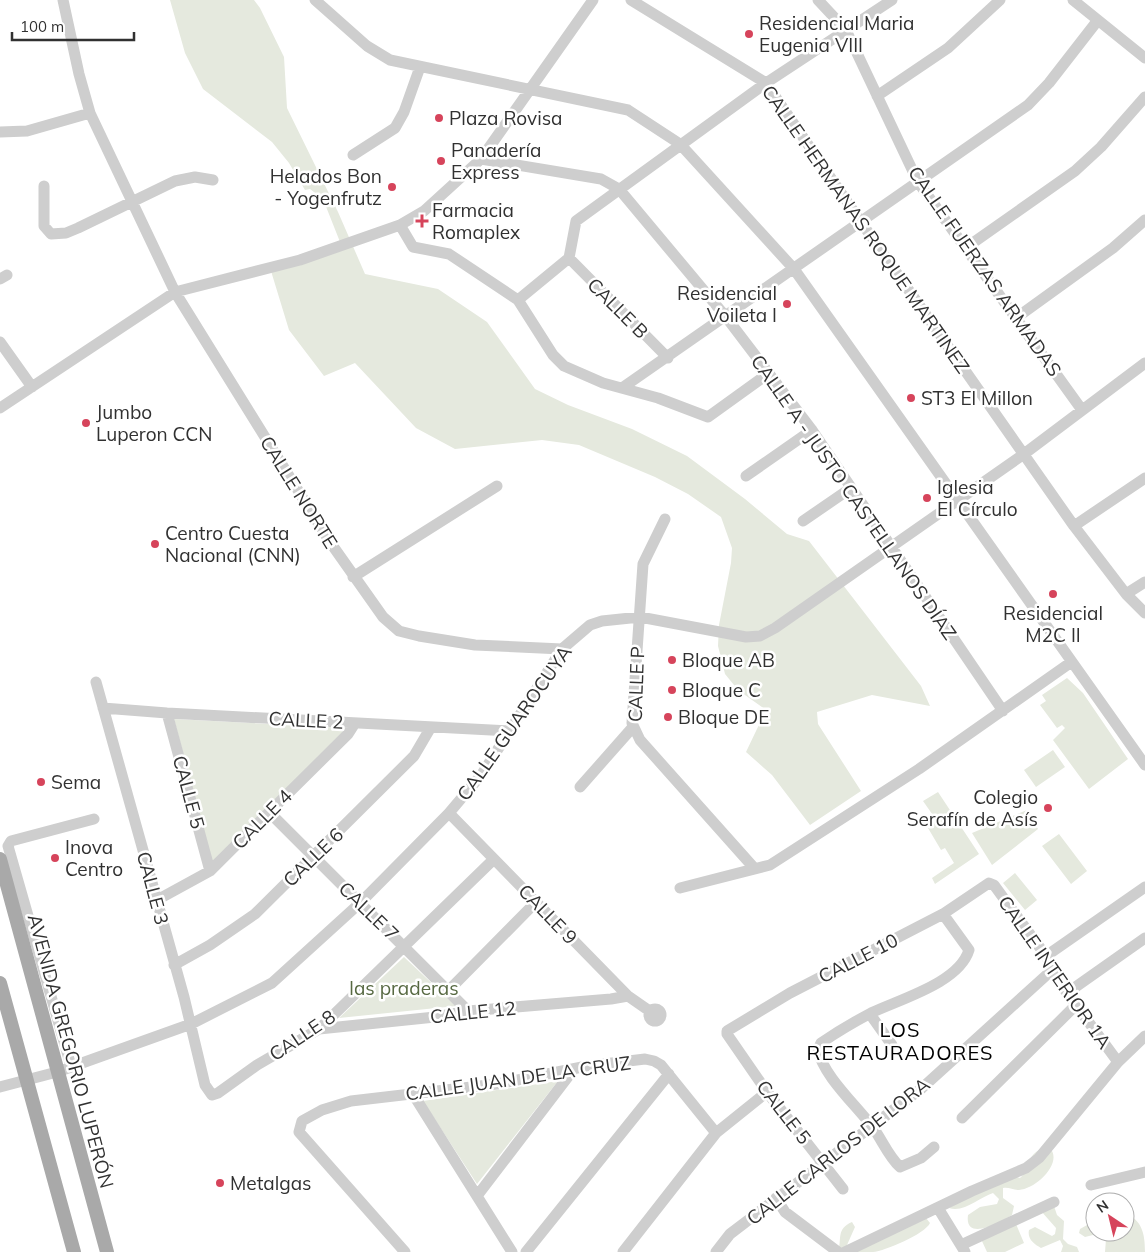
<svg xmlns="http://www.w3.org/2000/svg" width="1145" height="1252" viewBox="0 0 1145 1252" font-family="Mulish,sans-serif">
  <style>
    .green { fill: #e5e9de }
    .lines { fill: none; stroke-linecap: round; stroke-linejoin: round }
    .minor { stroke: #cecece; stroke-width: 11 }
    .major { stroke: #a9a9a9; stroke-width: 14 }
    .poi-dot { fill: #d6445b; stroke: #fff; stroke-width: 2 }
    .labels { text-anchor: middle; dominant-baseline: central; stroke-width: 5; stroke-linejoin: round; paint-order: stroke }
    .poi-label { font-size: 19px; fill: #313131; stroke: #fff; text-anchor: start }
    .street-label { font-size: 19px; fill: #313131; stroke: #fff }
    .park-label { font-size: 19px; fill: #576942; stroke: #fff }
    .neighbourhood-label { font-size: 20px; letter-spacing: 1px; fill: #000; stroke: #fff }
  </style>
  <rect width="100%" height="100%" fill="#fff"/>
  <path class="green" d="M 170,0 L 254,0 L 260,8 L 284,57 L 287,108 L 338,212 L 365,274 L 438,289 L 487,322 L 535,389 L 568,405 L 632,429 L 687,456 L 745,499 L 787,534 L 809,541 L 921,686 L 930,706 L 872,695 L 817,712 L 818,724 L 861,791 L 810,825 L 772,775 L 746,752 L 766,710 L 738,690 L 725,674 L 718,646 L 719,625 L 731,563 L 732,548 L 721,517 L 688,494 L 655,477 L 579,445 L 542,440 L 455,449 L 416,428 L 355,363 L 324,376 L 289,330 L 271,271 L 342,247 L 323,199 L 310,189 L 305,190 L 289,163 L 272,142 L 203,89 L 185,53 Z
    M 1067,678 L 1083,693 L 1128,759 L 1089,789 L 1053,740 L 1065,728 L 1062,725 L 1057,728 L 1040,705 L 1046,701 L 1042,695 Z
    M 174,719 L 347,728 L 213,864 Z
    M 1053,750 L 1065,767 L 1036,787 L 1024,770 Z
    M 938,792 L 979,854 L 935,884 L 932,878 L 954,863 L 945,848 L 941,850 L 928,828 L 937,821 L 923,801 Z
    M 1027,810 L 1038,829 L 992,865 L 972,833 Z
    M 1059,834 L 1087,871 L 1071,884 L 1042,846 Z
    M 1015,873 L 1037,900 L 1025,910 L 1003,883 Z
    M 404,957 L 456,1006 L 339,1018 Z
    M 558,1081 L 477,1184 L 423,1101 Z
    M 1042,1148 L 1052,1151 C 1060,1166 1035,1189 1019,1190 C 1013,1190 1009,1187 1003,1188 L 1003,1198 L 1014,1206 L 1012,1215 C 1003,1221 964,1243 968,1215 L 980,1207 L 997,1204 L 999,1199 L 993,1193 C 980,1197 964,1213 949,1208 L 1007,1174 L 1020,1178 C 1031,1169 1023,1159 1042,1148 Z
    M 1052,1200 L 1057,1215 L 1064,1221 L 1063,1239 L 1068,1244 L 1077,1247 L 1079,1252 L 1061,1252 L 1063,1246 L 1060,1240 L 1041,1248 C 1034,1244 1027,1239 1029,1230 L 1035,1227 L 1052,1236 L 1055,1234 L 1056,1228 L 1041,1211 Z
    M 1125,1212 C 1142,1221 1145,1233 1145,1252 L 1105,1252 L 1106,1239 L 1101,1233 L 1085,1237 L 1079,1233 L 1080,1229 L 1094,1221 L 1095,1218 L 1095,1232 L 1125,1232 Z
    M 926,1218 L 930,1223 C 925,1234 885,1251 873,1252 C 861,1252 849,1252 838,1252 C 842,1238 836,1229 852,1222 L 855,1227 L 847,1245 Z
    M 1016,1224 L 1024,1243 L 1005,1252 L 987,1252 L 981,1239 Z"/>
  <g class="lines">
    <path class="minor" d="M 63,0 L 79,74 L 90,113 L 175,292 L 330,542 L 383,617 L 399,631 L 419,636 L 475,645 L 562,649
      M 315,0 L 367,46 L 390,60 L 628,110 L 680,144 L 794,269 L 1145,765
      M 631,0 L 766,83 L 861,222 L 1074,526 L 1126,594 L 1145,613
      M 818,0 L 846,30 L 918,182 L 1082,410
      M 1073,0 L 1145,58
      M 877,96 L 948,48 L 1000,0
      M 0,132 L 27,131 L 90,113
      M 353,155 L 395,128 L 404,112 L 420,67
      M 481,159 L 601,179 L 619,189 L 726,317 L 812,430 L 1003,711
      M 44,186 L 44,226 L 51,234 L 66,233 L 78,228 L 175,181 L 195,177 L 213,180
      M 400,225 L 413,247 L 449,254 L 518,300 L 553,355 L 564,366 L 603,383 L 658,398 L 708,417 L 769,373
      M 967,247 L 1075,171 L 1101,147 L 1145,97
      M 569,258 L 668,358
      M 0,279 L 7,275
      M 518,300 L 569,258 L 576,221 L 766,83 L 892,0
      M 1016,318 L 1113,248 L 1145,220
      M 0,342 L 32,387
      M 622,388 L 1028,105 L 1049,83 L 1098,20
      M 0,408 L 175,292 L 300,260 L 400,225 L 424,211 L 481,159 L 593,0
      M 746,476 L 812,430
      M 665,519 L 643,564 L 632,723 L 640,740 L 755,869
      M 803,521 L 851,488
      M 1074,526 L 1145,478
      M 353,577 L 497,486
      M 1126,594 L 1145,582
      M 96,682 L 184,997 L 205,1085 L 212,1095 L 218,1093 L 257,1065 L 319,1029 L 494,859
      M 103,708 L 167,713 L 510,731
      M 167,713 L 210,871
      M 580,787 L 633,727
      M 269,812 L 468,1011
      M 449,813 L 628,996 L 651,1012
      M 680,888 L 770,865 L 919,769 L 1070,663
      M 157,900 L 210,871 L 348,734 L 355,723
      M 1046,956 L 1145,887
      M 174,965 L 210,945 L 255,914 L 414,756 L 431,727
      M 448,991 L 536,902
      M 1067,993 L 1145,938
      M649 1015a6 6 0 1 1 12 0a6 6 0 1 1-12 0Z
      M 870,1014 L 892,1045
      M 319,1029 L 435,1017 L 468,1011 L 611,999 L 628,996
      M 71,1066 L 8,846 L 11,841 L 94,819
      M 0,1087 L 57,1072 L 191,1024 L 272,983 L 360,903 L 449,813 L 482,774 L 562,649 L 590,625 L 602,621 L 640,617 L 746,637 L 760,636 L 775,628 L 1024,454 L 1145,363
      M 413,1094 L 512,1252
      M 962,1118 L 1076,1005
      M 934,1147 L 921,1158 L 900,1167 C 889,1157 883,1142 874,1129 C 858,1107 823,1076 818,1050 L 821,1043 C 837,1032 854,1022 871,1013 C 900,999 959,983 969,950 L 943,914
      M 1091,1185 L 1145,1172
      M 843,1189 L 767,1092 L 727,1034 L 727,1031 L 790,993 L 943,914 L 989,883 L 994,885 L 1046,956 L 1051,971 L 1118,1062
      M 477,1196 L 574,1069
      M 776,1198 L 785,1212 L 838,1252
      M 938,1208 L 965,1252
      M 961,1245 L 1054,1202
      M 405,1252 L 299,1132 L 302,1121 L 322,1110 L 351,1101 L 497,1084 L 587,1066 L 645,1059 L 654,1061 L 661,1065 L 716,1133
      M 526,1252 L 669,1074
      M 623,1252 L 716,1133 L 767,1092
      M 716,1252 L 730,1234 L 922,1088 L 1051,971
      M 845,1252 L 972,1191 L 1026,1168 L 1039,1158 L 1118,1062 L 1145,1036"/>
    <path class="major" d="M 0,859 L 107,1252
      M 0,983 L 74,1252"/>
  </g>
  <g class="poi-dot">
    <circle cx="749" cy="34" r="5"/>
    <circle cx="439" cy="118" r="5"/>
    <circle cx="441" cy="161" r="5"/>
    <circle cx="392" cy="187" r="5"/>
    <path d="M419.5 213.5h5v5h5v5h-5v5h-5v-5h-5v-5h5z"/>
    <circle cx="787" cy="304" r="5"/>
    <circle cx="911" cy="398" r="5"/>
    <circle cx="86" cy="423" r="5"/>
    <circle cx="927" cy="498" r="5"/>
    <circle cx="155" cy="544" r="5"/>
    <circle cx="1053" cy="594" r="5"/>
    <circle cx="672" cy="660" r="5"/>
    <circle cx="672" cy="690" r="5"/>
    <circle cx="668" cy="717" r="5"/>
    <circle cx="41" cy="782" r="5"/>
    <circle cx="1048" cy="808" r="5"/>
    <circle cx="55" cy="858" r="5"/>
    <circle cx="220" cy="1183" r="5"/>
  </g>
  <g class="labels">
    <g class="poi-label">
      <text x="759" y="23">Residencial Maria<tspan x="759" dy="22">Eugenia VIII</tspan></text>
      <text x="449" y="118">Plaza Rovisa</text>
      <text x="451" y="150">Panadería<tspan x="451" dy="22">Express</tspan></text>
      <text x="382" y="176" text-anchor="end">Helados Bon<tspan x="382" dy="22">- Yogenfrutz</tspan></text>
      <text x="432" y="210">Farmacia<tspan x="432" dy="22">Romaplex</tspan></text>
      <text x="777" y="293" text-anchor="end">Residencial<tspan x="777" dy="22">Voileta I</tspan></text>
      <text x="921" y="398">ST3 El Millon</text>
      <text x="96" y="412">Jumbo<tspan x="96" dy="22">Luperon CCN</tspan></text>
      <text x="937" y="487">Iglesia<tspan x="937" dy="22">El Círculo</tspan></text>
      <text x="165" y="533">Centro Cuesta<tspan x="165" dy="22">Nacional (CNN)</tspan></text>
      <text x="1053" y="613" text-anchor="middle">Residencial<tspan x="1053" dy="22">M2C II</tspan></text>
      <text x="682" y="660">Bloque AB</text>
      <text x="682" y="690">Bloque C</text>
      <text x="678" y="717">Bloque DE</text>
      <text x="51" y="782">Sema</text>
      <text x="1038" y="797" text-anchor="end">Colegio<tspan x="1038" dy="22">Serafín de Asís</tspan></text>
      <text x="65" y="847">Inova<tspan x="65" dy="22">Centro</tspan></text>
      <text x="230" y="1183">Metalgas</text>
    </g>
    <g class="street-label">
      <text transform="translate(866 229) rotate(55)">CALLE HERMANAS ROQUE MARTINEZ</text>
      <text transform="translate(985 271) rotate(55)">CALLE FUERZAS ARMADAS</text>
      <text transform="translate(618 308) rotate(45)">CALLE B</text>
      <text transform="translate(299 492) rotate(58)">CALLE NORTE</text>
      <text transform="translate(854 497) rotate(55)">CALLE A - JUSTO CASTELLANOS DÍAZ</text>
      <text transform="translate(636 684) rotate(-88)">CALLE P</text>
      <text transform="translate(306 720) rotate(3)">CALLE 2</text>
      <text transform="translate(514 723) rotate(-55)">CALLE GUAROCUYA</text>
      <text transform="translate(189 792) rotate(75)">CALLE 5</text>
      <text transform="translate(262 819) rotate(-45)">CALLE 4</text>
      <text transform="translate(313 857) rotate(-44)">CALLE 6</text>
      <text transform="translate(153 888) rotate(75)">CALLE 3</text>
      <text transform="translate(369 911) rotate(44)">CALLE 7</text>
      <text transform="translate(548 914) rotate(46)">CALLE 9</text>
      <text transform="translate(858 958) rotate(-27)">CALLE 10</text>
      <text transform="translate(1055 972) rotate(55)">CALLE INTERIOR 1A</text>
      <text transform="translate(473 1012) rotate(-6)">CALLE 12</text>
      <text transform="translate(302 1035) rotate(-34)">CALLE 8</text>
      <text transform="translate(71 1051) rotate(75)">AVENIDA GREGORIO LUPERÓN</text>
      <text transform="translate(518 1078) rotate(-8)">CALLE JUAN DE LA CRUZ</text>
      <text transform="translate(784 1112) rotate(52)">CALLE 5</text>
      <text transform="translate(838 1151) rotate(-38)">CALLE CARLOS DE LORA</text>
    </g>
    <g class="park-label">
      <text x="404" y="988">las praderas</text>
    </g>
    <g class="neighbourhood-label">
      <text x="900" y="1029">LOS<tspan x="900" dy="23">RESTAURADORES</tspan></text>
    </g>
  </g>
  <g transform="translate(1110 1217) rotate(325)"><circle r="24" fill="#ffffff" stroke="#adadad"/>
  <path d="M0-4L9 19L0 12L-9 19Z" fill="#d6445b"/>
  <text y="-8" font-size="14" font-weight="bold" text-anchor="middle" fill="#313131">N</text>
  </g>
  <path d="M12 32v8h122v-8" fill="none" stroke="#313131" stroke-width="2.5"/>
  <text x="20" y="32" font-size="15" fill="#313131" stroke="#ffffff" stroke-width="4" paint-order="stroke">100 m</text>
</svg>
